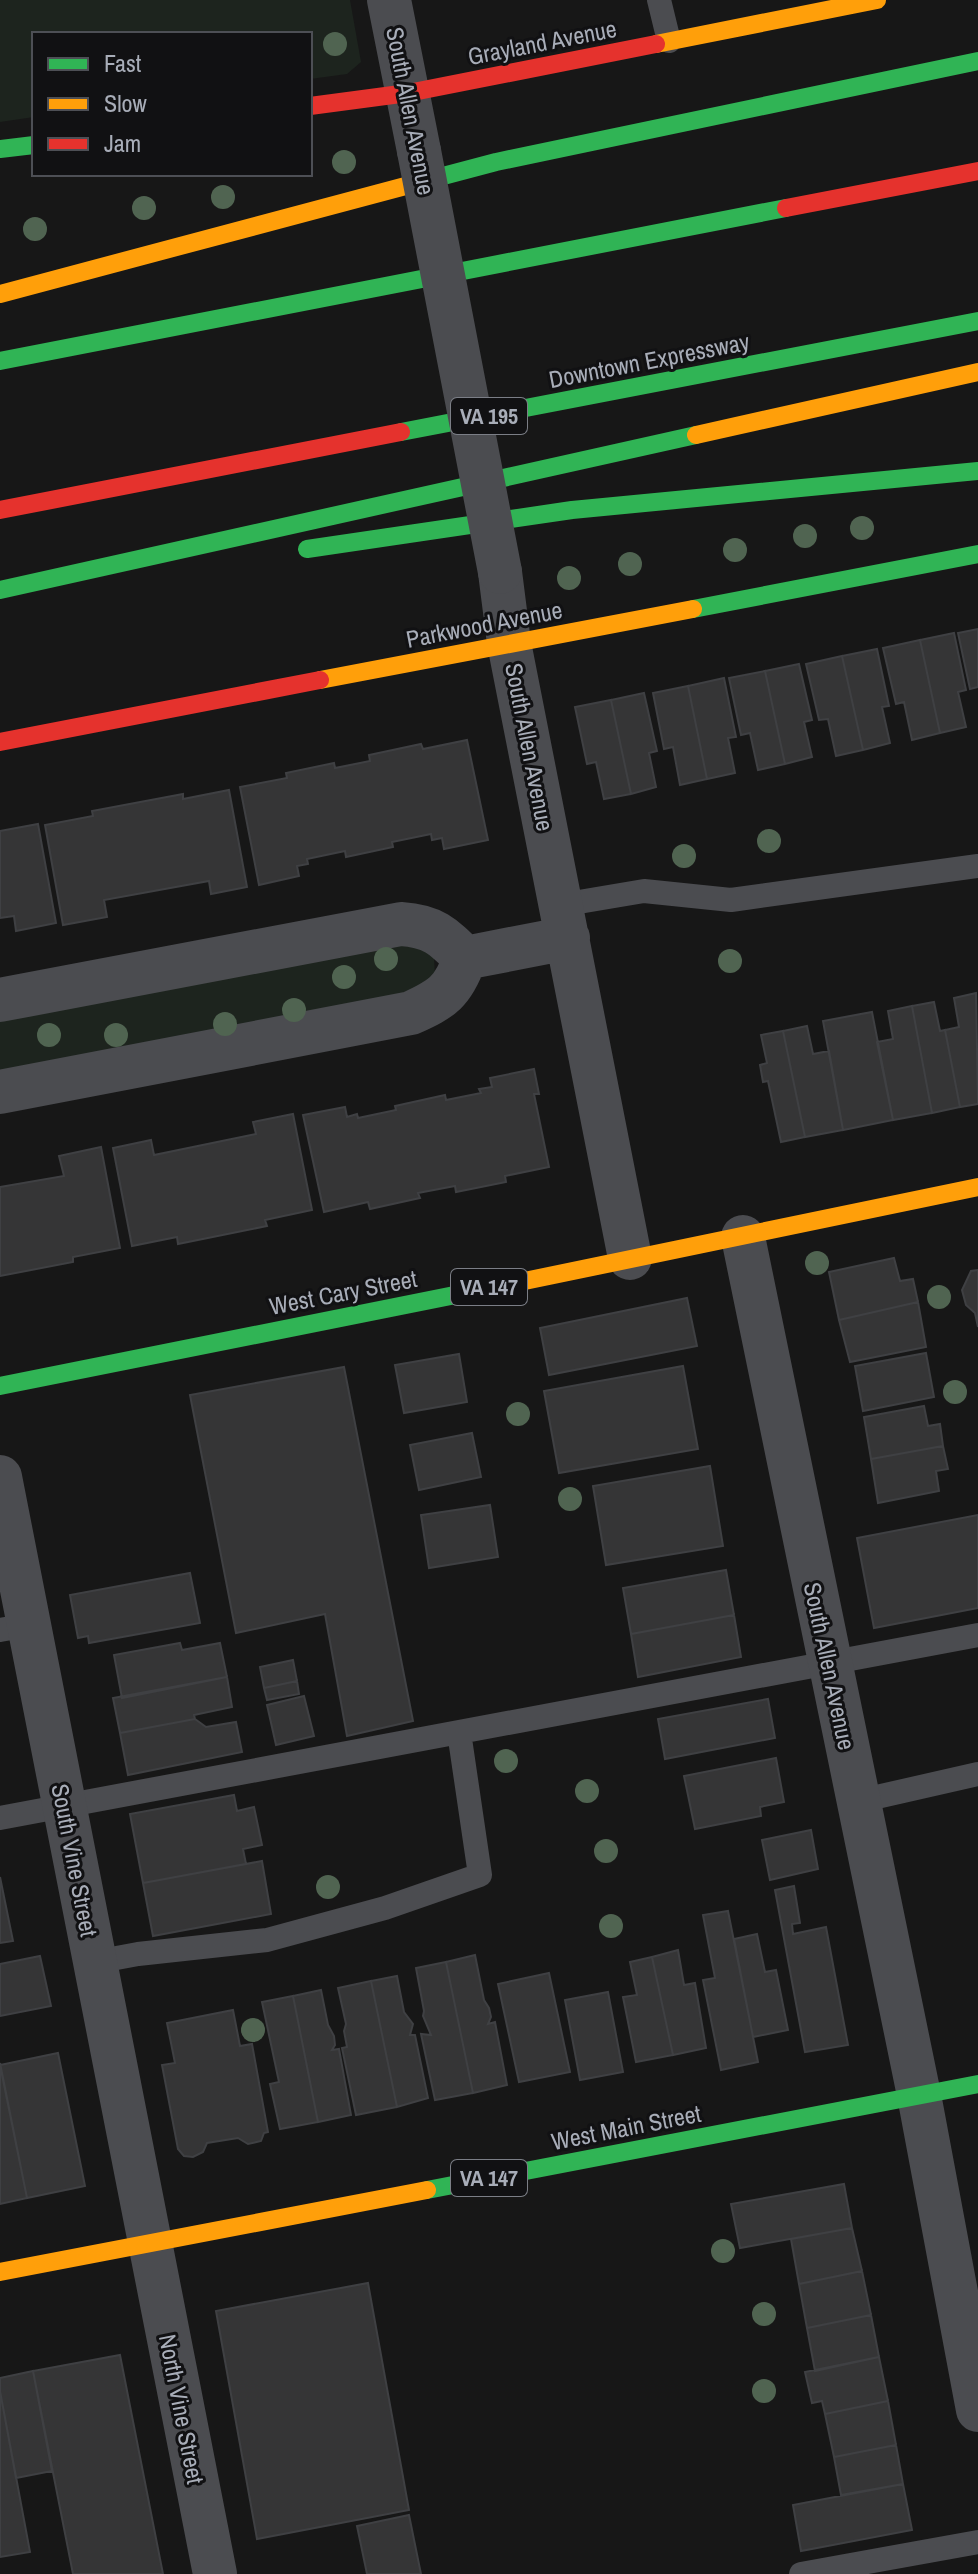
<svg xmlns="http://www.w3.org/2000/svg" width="978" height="2574" viewBox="0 0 978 2574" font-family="'Archivo Narrow',sans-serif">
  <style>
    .green { fill: #1d241e }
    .building { fill: #353536; stroke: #3f4043; stroke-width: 2 }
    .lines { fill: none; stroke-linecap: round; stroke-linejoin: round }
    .lane { stroke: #4b4c50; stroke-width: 24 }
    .street { stroke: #4b4c50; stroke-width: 44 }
    .fast { stroke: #30b455; stroke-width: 18 }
    .slow { stroke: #ff9f0a; stroke-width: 18 }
    .jam { stroke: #e5322d; stroke-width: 18 }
    .street-bridge { stroke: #4b4c50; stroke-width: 44 }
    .tree { fill: #506451 }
    .labels { text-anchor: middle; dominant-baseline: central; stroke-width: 6; stroke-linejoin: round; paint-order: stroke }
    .shield { fill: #111113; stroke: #7b7e86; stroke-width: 2 }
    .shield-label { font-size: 22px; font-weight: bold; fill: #a8adb8 }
    .street-label { font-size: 24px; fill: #a8adb8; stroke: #111113 }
  </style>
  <rect width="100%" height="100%" fill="#171717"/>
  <path class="green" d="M 0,0 L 350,0 L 361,62 L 347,74 L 310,79 L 310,34 L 34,34 L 34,117 L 0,122 Z
    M 412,937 L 434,958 L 435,976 L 416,994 L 0,1078 L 0,1015 Z"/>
  <path class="building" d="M 978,629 L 978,687 L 970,689 L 958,633 Z
    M 954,633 L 966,690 L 958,692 L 966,727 L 940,733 L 920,640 Z
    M 920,640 L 940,733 L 912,740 L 904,702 L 896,704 L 883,648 Z
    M 877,649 L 889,706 L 882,707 L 890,743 L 863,750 L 842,656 Z
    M 842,656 L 863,750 L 836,756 L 828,719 L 819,720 L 806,664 Z
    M 799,664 L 812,720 L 804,722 L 812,757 L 785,764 L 765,671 Z
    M 765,671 L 785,764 L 758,770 L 750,733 L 741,735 L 729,678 Z
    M 724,678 L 736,737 L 728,738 L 735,773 L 707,779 L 688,686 Z
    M 688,686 L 707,779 L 680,785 L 673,747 L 664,749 L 653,693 Z
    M 644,693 L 657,751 L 649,753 L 656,787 L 631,794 L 611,700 Z
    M 611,700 L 631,794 L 604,799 L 596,762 L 587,764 L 575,707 Z
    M 467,740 L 488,840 L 444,849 L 442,838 L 432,840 L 431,834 L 392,842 L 393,847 L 346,857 L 345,851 L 307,859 L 308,864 L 297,866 L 299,876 L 259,885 L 240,787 L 287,778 L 286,773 L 334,763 L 335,768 L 370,761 L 369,755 L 421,744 L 423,749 Z
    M 229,790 L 247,887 L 211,894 L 209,881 L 104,900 L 107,917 L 63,925 L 45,825 L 93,816 L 92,811 L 183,794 L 183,799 Z
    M 38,824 L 56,923 L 16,931 L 14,916 L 0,918 L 0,831 Z
    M 976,993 L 978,1104 L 960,1107 L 945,1030 L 959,1027 L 954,998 Z
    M 934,1002 L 940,1031 L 945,1030 L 960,1107 L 932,1113 L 912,1006 Z
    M 912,1006 L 932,1113 L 893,1120 L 877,1042 L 893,1039 L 888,1011 Z
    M 872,1012 L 893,1120 L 843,1130 L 823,1021 Z
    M 807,1026 L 813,1054 L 829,1051 L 843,1130 L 805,1137 L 783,1031 Z
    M 783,1031 L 805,1137 L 781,1142 L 768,1081 L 763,1082 L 760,1065 L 767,1063 L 761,1035 Z
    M 534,1069 L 539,1094 L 534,1094 L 549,1167 L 505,1176 L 506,1182 L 456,1192 L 455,1186 L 418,1193 L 420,1198 L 370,1209 L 368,1202 L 324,1212 L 303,1115 L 345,1107 L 347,1117 L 357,1114 L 358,1118 L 396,1110 L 395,1106 L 445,1095 L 446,1100 L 481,1093 L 479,1089 L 492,1087 L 490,1078 Z
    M 293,1114 L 312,1210 L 265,1220 L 267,1226 L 178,1244 L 177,1237 L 132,1246 L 113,1148 L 151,1140 L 154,1155 L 256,1134 L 253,1122 Z
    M 101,1147 L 120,1248 L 73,1257 L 73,1262 L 0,1276 L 0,1187 L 64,1176 L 59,1156 Z
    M 894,1258 L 900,1281 L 913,1279 L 918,1302 L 839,1320 L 829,1272 Z
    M 978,1270 L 978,1327 L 975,1313 L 966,1305 L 962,1290 L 971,1271 Z
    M 687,1298 L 697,1346 L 549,1375 L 540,1328 Z
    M 918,1302 L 926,1347 L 850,1362 L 839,1320 Z
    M 926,1353 L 934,1397 L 863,1411 L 855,1366 Z
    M 459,1354 L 467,1402 L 404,1413 L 395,1365 Z
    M 683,1366 L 698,1449 L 559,1473 L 544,1391 Z
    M 344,1367 L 413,1721 L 347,1736 L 325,1614 L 236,1633 L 190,1395 Z
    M 924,1406 L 928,1426 L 940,1424 L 943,1446 L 871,1459 L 864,1417 Z
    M 472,1433 L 481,1477 L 419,1490 L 410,1445 Z
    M 943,1446 L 948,1469 L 936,1471 L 939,1491 L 878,1503 L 871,1459 Z
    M 710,1466 L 723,1546 L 606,1565 L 593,1486 Z
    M 490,1505 L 498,1557 L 429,1568 L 421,1515 Z
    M 978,1515 L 978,1608 L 874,1628 L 857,1538 Z
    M 726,1570 L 734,1615 L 631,1634 L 623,1588 Z
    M 190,1573 L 200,1623 L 89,1643 L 88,1636 L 78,1638 L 70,1595 Z
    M 734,1615 L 741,1657 L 638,1677 L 631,1634 Z
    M 180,1643 L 182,1650 L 220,1643 L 227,1677 L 122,1698 L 114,1655 Z
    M 293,1660 L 297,1681 L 264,1688 L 260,1667 Z
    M 227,1677 L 232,1707 L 194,1715 L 195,1719 L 120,1733 L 113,1698 Z
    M 297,1681 L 299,1694 L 267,1700 L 264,1688 Z
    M 304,1696 L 314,1736 L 276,1745 L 267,1705 Z
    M 768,1699 L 775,1738 L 665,1759 L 658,1719 Z
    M 195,1719 L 206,1727 L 236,1722 L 242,1752 L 128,1775 L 120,1733 Z
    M 776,1758 L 784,1802 L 760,1807 L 761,1816 L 695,1829 L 684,1776 Z
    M 234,1795 L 237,1811 L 254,1807 L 262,1845 L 243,1849 L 246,1864 L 143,1883 L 130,1814 Z
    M 811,1830 L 818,1869 L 770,1880 L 762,1840 Z
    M 262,1861 L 271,1914 L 153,1936 L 143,1883 Z
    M 0,1877 L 13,1941 L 0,1943 Z
    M 794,1886 L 800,1923 L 792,1924 L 793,1934 L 826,1927 L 848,2045 L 805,2052 L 775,1890 Z
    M 728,1911 L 758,2062 L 721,2070 L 703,1980 L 715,1978 L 703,1915 Z
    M 757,1934 L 765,1972 L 776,1970 L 788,2030 L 753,2037 L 734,1939 Z
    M 678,1950 L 684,1985 L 695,1983 L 706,2048 L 673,2055 L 652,1957 Z
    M 475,1955 L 484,2000 L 489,2008 L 491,2017 L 488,2024 L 495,2022 L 507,2085 L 473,2093 L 446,1962 Z
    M 40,1956 L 51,2006 L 0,2016 L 0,1964 Z
    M 652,1957 L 673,2055 L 636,2062 L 623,1997 L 637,1995 L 630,1962 Z
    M 446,1962 L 473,2093 L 435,2100 L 421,2034 L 431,2035 L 423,2016 L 424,2011 L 416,1968 Z
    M 549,1973 L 570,2072 L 519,2082 L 498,1984 Z
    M 397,1976 L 404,2012 L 413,2024 L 410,2035 L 415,2035 L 428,2098 L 397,2107 L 371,1981 Z
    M 371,1981 L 397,2107 L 356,2115 L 342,2048 L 347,2047 L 344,2031 L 346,2024 L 338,1988 Z
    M 321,1990 L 328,2025 L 334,2036 L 335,2045 L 332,2050 L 339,2049 L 351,2115 L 318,2122 L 293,1996 Z
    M 608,1992 L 623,2072 L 580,2080 L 565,2000 Z
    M 293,1996 L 318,2122 L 280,2129 L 270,2084 L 279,2082 L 262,2002 Z
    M 233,2010 L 240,2046 L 252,2044 L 268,2132 L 264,2133 L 261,2141 L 248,2144 L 238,2138 L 207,2143 L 203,2152 L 193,2157 L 184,2156 L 178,2149 L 162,2065 L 175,2063 L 167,2023 Z
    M 58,2053 L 85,2186 L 27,2198 L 0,2065 Z
    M 0,2063 L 27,2198 L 0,2204 Z
    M 844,2184 L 852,2228 L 740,2248 L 731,2204 Z
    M 852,2228 L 862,2271 L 799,2284 L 791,2239 Z
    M 862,2271 L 871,2315 L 807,2328 L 799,2284 Z
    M 368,2283 L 409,2510 L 257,2539 L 216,2311 Z
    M 871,2315 L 879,2357 L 815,2371 L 807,2328 Z
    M 120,2355 L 163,2574 L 73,2574 L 33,2371 Z
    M 879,2357 L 888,2401 L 825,2414 L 822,2401 L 812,2403 L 805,2372 Z
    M 33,2371 L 52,2471 L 16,2478 L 0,2391 L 0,2378 Z
    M 0,2391 L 30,2552 L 0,2557 Z
    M 888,2401 L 896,2445 L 834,2457 L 825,2414 Z
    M 896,2445 L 903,2484 L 841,2495 L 834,2457 Z
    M 903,2484 L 912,2530 L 801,2551 L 793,2505 Z
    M 409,2515 L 421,2574 L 367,2574 L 357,2526 Z"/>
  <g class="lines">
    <path class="lane" d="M 659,0 L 669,41
      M 561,905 L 644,891 L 731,900 L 978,866
      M 0,1630 L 29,1625
      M 859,1801 L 978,1774
      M 0,1818 L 978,1635
      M 95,1962 L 138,1954 L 267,1940 L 385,1908 L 480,1875 L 459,1732
      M 801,2574 L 978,2542"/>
    <path class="street" d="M 389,0 L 419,151
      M 500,572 L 509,643 L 630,1258
      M 465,958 L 568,938
      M 0,1000 L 401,924 C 433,926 443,936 465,958
      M 0,1092 L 411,1013 C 442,999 453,992 465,958
      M 743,1237 L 919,2095 L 978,2410
      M 0,1477 L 215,2574"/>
    <path class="fast" d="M 0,149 L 34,145
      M 428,180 L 496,162 L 978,61
      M 0,361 L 786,208
      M 401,432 L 978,321
      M 307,549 L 572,510 L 978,471
      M 0,590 L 696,435
      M 693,609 L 978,554
      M 0,1386 L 515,1283
      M 427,2190 L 978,2084"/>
    <path class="slow" d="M 656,44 L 877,0
      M 0,294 L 428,180
      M 696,435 L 978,372
      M 320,680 L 693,609
      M 515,1283 L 978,1187
      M 0,2272 L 427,2190"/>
    <path class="jam" d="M 310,106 L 408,93 L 656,44
      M 786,208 L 978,171
      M 0,510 L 401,432
      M 0,742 L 320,680"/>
    <path class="street-bridge" d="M 419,151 L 500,572"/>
  </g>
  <g class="tree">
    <circle cx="335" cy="44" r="12"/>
    <circle cx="344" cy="162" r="12"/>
    <circle cx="223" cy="197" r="12"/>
    <circle cx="144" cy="208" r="12"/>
    <circle cx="35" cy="229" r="12"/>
    <circle cx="862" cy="528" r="12"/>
    <circle cx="805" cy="536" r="12"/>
    <circle cx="735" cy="550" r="12"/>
    <circle cx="630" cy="564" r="12"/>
    <circle cx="569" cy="578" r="12"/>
    <circle cx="769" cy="841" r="12"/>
    <circle cx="684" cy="856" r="12"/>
    <circle cx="386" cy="959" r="12"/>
    <circle cx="730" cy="961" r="12"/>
    <circle cx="344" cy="977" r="12"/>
    <circle cx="294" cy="1010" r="12"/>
    <circle cx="225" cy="1024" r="12"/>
    <circle cx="49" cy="1035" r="12"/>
    <circle cx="116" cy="1035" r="12"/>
    <circle cx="817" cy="1263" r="12"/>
    <circle cx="939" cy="1297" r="12"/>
    <circle cx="955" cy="1392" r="12"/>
    <circle cx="518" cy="1414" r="12"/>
    <circle cx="570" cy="1499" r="12"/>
    <circle cx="506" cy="1761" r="12"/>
    <circle cx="587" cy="1791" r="12"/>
    <circle cx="606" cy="1851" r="12"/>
    <circle cx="328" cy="1887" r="12"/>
    <circle cx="611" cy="1926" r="12"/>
    <circle cx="253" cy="2030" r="12"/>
    <circle cx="723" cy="2251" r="12"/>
    <circle cx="764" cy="2314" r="12"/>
    <circle cx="764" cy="2391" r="12"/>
  </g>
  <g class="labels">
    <g class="shield">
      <rect x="451" y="398" width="76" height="36" rx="6"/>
      <rect x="451" y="1269" width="76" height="36" rx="6"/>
      <rect x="451" y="2160" width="76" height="36" rx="6"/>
    </g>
    <g class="shield-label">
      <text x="489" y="416">VA 195</text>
      <text x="489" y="1287">VA 147</text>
      <text x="489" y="2178">VA 147</text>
    </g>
    <g class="street-label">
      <text transform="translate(542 42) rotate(-11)">Grayland Avenue</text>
      <text transform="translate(411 111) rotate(79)">South Allen Avenue</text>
      <text transform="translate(649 360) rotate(-11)">Downtown Expressway</text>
      <text transform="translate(484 624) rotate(-11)">Parkwood Avenue</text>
      <text transform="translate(530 747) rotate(79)">South Allen Avenue</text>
      <text transform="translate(343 1292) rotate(-11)">West Cary Street</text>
      <text transform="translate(830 1666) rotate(78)">South Allen Avenue</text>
      <text transform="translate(75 1860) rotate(79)">South Vine Street</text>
      <text transform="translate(626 2127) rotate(-11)">West Main Street</text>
      <text transform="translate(182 2409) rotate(79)">North Vine Street</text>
    </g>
  </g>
  <rect x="32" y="32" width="280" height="144" fill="#111113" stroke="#4d4f55" stroke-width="2"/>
  <rect x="48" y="58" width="40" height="12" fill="#30b455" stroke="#4d4f55" stroke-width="2"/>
  <text x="104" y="72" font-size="24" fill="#a8adb8">Fast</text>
  <rect x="48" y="98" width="40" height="12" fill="#ff9f0a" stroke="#4d4f55" stroke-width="2"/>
  <text x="104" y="112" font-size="24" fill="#a8adb8">Slow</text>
  <rect x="48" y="138" width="40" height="12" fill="#e5322d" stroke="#4d4f55" stroke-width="2"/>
  <text x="104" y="152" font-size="24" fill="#a8adb8">Jam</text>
</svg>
